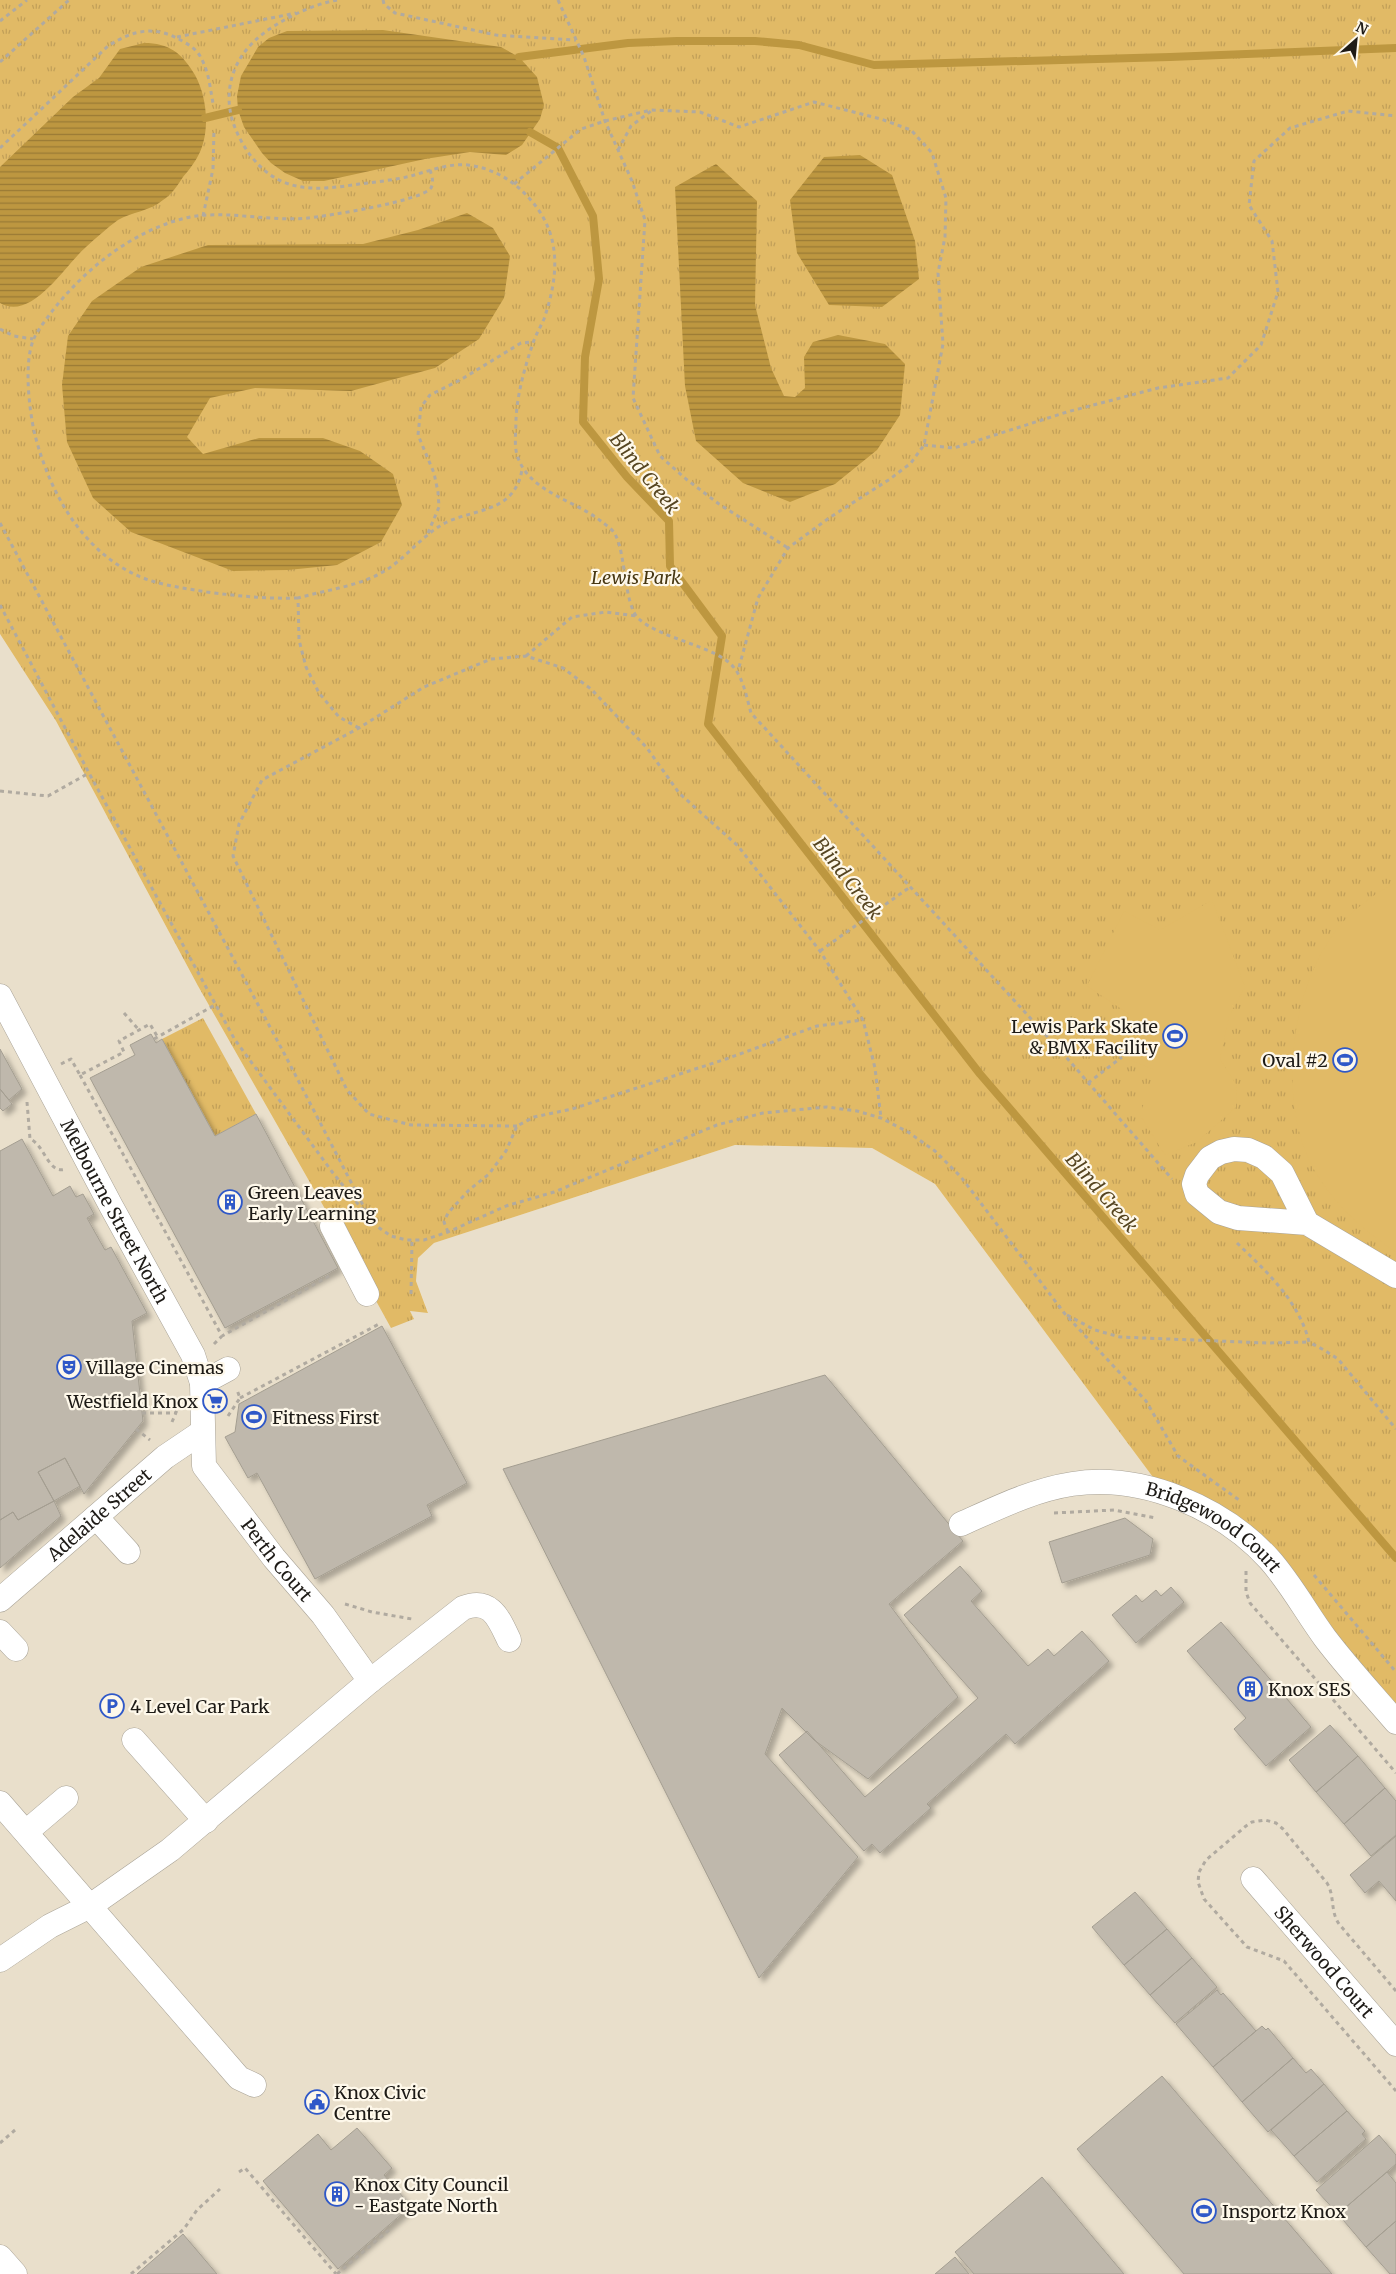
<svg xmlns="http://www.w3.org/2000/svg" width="1396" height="2274" viewBox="0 0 1396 2274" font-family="Merriweather,serif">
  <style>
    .built { fill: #e9dfcb }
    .grass { fill: url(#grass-tufts) }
    .pitch { fill: #e1ba66 }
    .water { fill: url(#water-rules) }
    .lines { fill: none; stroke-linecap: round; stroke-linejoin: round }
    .stream { stroke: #bd9740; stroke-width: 8 }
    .building { fill: #bfb8ac; stroke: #a49e91; filter: url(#shadow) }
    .minor-casing { stroke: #a9a397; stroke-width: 25 }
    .path { stroke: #b0aaa0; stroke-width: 3; stroke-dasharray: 4 4; stroke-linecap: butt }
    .minor { stroke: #fff; stroke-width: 24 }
    .labels { text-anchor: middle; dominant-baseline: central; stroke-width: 4.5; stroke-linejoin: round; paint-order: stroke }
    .park-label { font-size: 18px; font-style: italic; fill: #473712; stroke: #fef8ea }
    .poi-label { font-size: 18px; fill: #1d1a16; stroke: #fef8ea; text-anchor: start }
    .street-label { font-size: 18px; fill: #1d1a16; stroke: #fef8ea }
    .water-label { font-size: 19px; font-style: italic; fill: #564521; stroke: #fef8ea }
  </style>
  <defs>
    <pattern id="grass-tufts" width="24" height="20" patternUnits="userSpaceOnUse" patternTransform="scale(1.25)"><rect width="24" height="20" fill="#e1ba66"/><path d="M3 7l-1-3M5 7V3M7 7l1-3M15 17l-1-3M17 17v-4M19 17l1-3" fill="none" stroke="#c19f58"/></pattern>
    <pattern id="water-rules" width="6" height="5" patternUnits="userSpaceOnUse" patternTransform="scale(1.25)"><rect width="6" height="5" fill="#bd9740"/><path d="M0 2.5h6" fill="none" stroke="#997a35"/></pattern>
    <filter id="shadow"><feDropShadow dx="4.5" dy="4.5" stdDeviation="2.5" flood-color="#0004"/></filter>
  </defs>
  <rect width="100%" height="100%" fill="#f1eadd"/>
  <path class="built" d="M 0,634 L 56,721 L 198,986 L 337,1230 L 414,1319 L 410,1311 L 428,1312 L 416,1281 L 418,1258 L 434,1243 L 735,1145 L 872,1148 L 935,1184 L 1164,1492 L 1228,1525 L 1396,1722 L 1396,2274 L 0,2274 Z"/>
  <path class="grass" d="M 0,0 L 1396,0 L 1396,1722 L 1283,1577 L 1164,1492 L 935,1184 L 872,1148 L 735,1145 L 434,1243 L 418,1258 L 416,1281 L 428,1313 L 410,1311 L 414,1319 L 391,1328 L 337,1230 L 198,986 L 56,721 L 0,634 Z
    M 203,1018 L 256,1114 L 215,1136 L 162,1039 Z"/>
  <path class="pitch" d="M 1396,882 L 1396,1252 C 1356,1226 1314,1186 1301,1138 C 1282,1076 1295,984 1335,932 C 1351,910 1373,895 1396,882 Z
    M 1212,900 L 1245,987 L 1229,1016 L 1220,1059 L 1237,1086 L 1236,1107 L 1197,1142 L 1165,1155 L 1140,1115 L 1155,1070 L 1122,1057 L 1129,1014 L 1087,986 L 1124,911 L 1160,930 Z"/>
  <path class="water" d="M 383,30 L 501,47 L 519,57 L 537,77 L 544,105 L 540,119 L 522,145 L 506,155 L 470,152 L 425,159 L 324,181 L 303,181 L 285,173 L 271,163 L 262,153 L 244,127 L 238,110 L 237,96 L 241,76 L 258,47 L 269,38 L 287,31 Z
    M 144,43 C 169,43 182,53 195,75 C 207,97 210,129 200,152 C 196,161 189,170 183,177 C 178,185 171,195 163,200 C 150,211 132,212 118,220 C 107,228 96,238 86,247 C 66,264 32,322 0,303 L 0,167 L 73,97 L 99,78 L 120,49 Z
    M 860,155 L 892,175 L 915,241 L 919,279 L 882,307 L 829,305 L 797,253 L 790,200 L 824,157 Z
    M 716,164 L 757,201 L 755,305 L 771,368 L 784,396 L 795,397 L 805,388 L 804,357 L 813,342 L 838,335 L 885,344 L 905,364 L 900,415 L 877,450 L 835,484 L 790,502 L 743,483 L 696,441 L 685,386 L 675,187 Z
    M 467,213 L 493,228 L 510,256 L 504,298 L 479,339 L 435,368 L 351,391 L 255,388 L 210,398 L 187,437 L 203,454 L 259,438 L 323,438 L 360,451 L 393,474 L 402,505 L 381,542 L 337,565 L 288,570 L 233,571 L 131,532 L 93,498 L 67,442 L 62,385 L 68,336 L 92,301 L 141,267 L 208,245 L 363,244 L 418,230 Z"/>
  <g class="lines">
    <path class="stream" d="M 519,57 L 628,43 L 677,41 L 755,41 L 799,45 L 874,65 L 1170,57 L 1396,48
      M 205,118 L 238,110
      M 530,132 L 558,148 L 593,216 L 599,279 L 585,357 L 583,422 L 627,477 L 669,521 L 670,566 L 722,636 L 708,724 L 980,1074 L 1396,1558"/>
  </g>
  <path class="building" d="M 151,1034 L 156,1043 L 162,1039 L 215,1136 L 256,1114 L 338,1268 L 225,1328 L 90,1078 L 135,1055 L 130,1045 Z
    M 0,1049 L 22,1089 L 9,1100 L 0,1089 Z
    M 0,1089 L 12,1104 L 3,1111 L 0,1108 Z
    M 22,1139 L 53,1196 L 70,1186 L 76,1197 L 83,1194 L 94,1214 L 87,1218 L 105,1250 L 111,1247 L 147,1313 L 132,1321 L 143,1421 L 84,1494 L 65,1458 L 38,1472 L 54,1501 L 18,1520 L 13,1512 L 0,1520 L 0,1151 Z
    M 382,1326 L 467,1483 L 427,1505 L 432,1516 L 315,1579 L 257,1473 L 248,1478 L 225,1437 L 235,1432 L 239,1404 Z
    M 825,1375 L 963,1541 L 889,1604 L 958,1697 L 868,1779 L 814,1740 L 782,1708 L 765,1754 L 858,1857 L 759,1978 L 503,1469 Z
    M 65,1458 L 80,1486 L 54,1501 L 38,1472 Z
    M 54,1501 L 61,1516 L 0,1568 L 0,1520 L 13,1512 L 18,1520 Z
    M 1125,1518 L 1153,1539 L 1150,1555 L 1062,1583 L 1049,1542 Z
    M 960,1566 L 982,1591 L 971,1601 L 1028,1666 L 1048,1649 L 1054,1656 L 1082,1631 L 1109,1661 L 1015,1744 L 1006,1734 L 927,1804 L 931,1808 L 880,1853 L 872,1844 L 864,1851 L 779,1755 L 807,1731 L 865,1797 L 978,1698 L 904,1615 Z
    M 1171,1587 L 1184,1602 L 1136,1643 L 1112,1615 L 1136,1595 L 1142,1602 L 1156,1590 L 1161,1596 Z
    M 1221,1622 L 1311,1727 L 1266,1766 L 1234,1729 L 1246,1718 L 1187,1651 Z
    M 1330,1725 L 1358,1756 L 1316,1792 L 1289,1760 Z
    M 1358,1756 L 1385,1788 L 1344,1824 L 1316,1792 Z
    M 1385,1788 L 1396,1801 L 1396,1835 L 1371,1856 L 1344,1824 Z
    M 1396,1836 L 1396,1901 L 1379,1881 L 1365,1893 L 1350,1875 Z
    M 1135,1892 L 1167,1929 L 1124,1965 L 1092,1927 Z
    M 1167,1929 L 1192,1958 L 1150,1995 L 1124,1965 Z
    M 1192,1958 L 1217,1987 L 1175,2023 L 1150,1995 Z
    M 1217,1990 L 1221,1995 L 1223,1993 L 1256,2031 L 1213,2067 L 1176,2024 Z
    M 1262,2026 L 1266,2030 L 1268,2028 L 1293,2058 L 1242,2102 L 1213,2067 Z
    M 1293,2058 L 1306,2073 L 1311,2069 L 1324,2084 L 1268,2132 L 1242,2102 Z
    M 1162,2076 L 1218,2141 L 1332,2274 L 1184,2274 L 1077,2149 Z
    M 1324,2084 L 1347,2111 L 1294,2156 L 1271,2130 Z
    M 1347,2111 L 1365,2131 L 1362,2134 L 1366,2139 L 1317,2182 L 1294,2156 Z
    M 357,2128 L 392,2168 L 384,2175 L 411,2206 L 338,2269 L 263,2181 L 318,2134 L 331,2150 Z
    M 1379,2135 L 1396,2155 L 1396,2164 L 1338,2214 L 1316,2190 Z
    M 1387,2172 L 1396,2183 L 1396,2221 L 1366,2247 L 1338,2214 Z
    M 1042,2177 L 1124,2274 L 974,2274 L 955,2252 Z
    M 1396,2221 L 1396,2274 L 1390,2274 L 1366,2247 Z
    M 183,2234 L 217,2274 L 137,2274 Z
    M 955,2257 L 969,2274 L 935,2274 Z"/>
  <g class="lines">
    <g class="minor-casing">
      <g id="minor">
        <path id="s1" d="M 0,996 L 111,1206 L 193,1355 L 202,1383 L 204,1466 L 274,1558 L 323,1615 L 370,1681"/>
        <path d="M 1307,1223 L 1282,1173 L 1264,1157 L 1248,1150 L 1234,1149 L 1221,1152 L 1210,1158 L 1197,1175 L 1194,1184 L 1197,1194 L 1219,1212 L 1238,1218 L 1307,1223 L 1396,1276"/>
        <path d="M 332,1226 L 367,1294"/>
        <path d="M 202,1383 L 228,1369"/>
        <path d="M 96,1517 L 128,1552"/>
        <path id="s2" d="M 961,1524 C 997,1508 1033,1490 1072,1484 C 1143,1473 1223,1508 1270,1560 C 1291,1584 1306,1612 1325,1638 C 1347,1667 1372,1694 1396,1722"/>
        <path id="s3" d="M 0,1600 L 165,1457 L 202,1432"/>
        <path d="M 0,1632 L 16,1649"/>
        <path d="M 134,1740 L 206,1821"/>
        <path d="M 0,1803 L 239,2078 L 254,2085"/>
        <path d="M 26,1832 L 66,1798"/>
        <path id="s4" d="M 1253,1879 L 1396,2044"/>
        <path d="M 0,1960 L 50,1926 L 90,1906 L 170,1850 L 370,1681 L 463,1608 C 491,1597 499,1619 509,1640"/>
        <path d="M 0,2257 L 15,2274"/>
      </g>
    </g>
    <path class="path" d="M 337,0 C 312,5 289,16 268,30 C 248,44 234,62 230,86 C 226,110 235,133 248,152 C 278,194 314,191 359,184 C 376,182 394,180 411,176 C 429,171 449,163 468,165 C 492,168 513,180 529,198 C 562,234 559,275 544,319 C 540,328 535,336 532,346 C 524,370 517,395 516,420 C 516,431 514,444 517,455 C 529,493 574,499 602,522 C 606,525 612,529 615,534 C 626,554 624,604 638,618 C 661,640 719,646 735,669 C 744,681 747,699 751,713 L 1066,1057 L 1172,1179
      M 383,0 L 384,4 L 395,13 L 496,35 L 576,40
      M 558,0 L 584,57 L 605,121 L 632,181 L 645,220 L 633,398 L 660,456 L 686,479 L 719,504 L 788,548
      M 0,21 L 27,0
      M 177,37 L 296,13
      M 0,62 L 69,0
      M 0,148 L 108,46 C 135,29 156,25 184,42 C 191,46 198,51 201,58 C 209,72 210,88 213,103
      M 618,150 L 631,126 L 651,111
      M 514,184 L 581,129 L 605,121 L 651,110 L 700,112 L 739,127 L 814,102 L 881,119 L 911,130 L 932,153 L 946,198 L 945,237 L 938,273 L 943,344 L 924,445 L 911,463 L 890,479 L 829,518 L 788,548 L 758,598 L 738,671
      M 203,216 L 213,169 L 214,129
      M 0,329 L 14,336 L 33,339
      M 924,445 L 954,448 L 1067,412 L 1158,388 L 1228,378 L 1261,345 L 1278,292 L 1272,241 L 1249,205 L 1254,161 L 1290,128 L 1348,111 L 1396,116
      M 0,523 L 285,1055 L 366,1211 L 378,1227 L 391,1236 L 406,1240 L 424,1240 L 448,1232 L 506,1206 L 554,1192 L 717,1125 L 763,1113 L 827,1107 L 857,1111 L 881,1118 L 908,1132 L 935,1151 L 961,1177 L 1065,1314 L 1146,1401 L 1178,1456 L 1239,1500
      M 428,533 L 439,507 L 438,492 L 434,473 L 418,435 L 421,407 L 430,395 L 462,379 L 521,343 L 533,342
      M 298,598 C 267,599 238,596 207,592 C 183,588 158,585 136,575 C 80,549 48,489 34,431 C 29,407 24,364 33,341 C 37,330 46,320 53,310 C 87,267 135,229 190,217 C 228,210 269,222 308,218 C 327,216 422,201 431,188 C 434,182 432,176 430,170
      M 0,605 L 89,773 L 235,1040 L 333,1173 L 362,1209
      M 526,656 L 572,617 L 606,612 L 636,616
      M 359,728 L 339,717 L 319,693 L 306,667 L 299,640 L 298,598 C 329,589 365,586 392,566 C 411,552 427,531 449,521 C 481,508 514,511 522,470
      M 0,791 L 48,796 L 89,773
      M 820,951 L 910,887
      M 124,1013 L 139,1030
      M 154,1039 L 215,1005
      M 61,1064 L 71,1059 L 80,1075 L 124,1052 L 119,1041 L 150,1024 L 157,1036
      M 80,1075 L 222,1336 L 331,1275
      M 1088,1083 L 1122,1057
      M 27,1102 L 30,1139 C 45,1145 48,1175 66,1169
      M 517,1126 L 411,1125 L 369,1114 L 347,1090 L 233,856 L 239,824 L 262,780 L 359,728 L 424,687 L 491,659 L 526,656 L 563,668 L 591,689 L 647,748 L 679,793 L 738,846 L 820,951 L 863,1020 L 875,1068 L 881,1118
      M 448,1232 L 444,1222 L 448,1213 L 469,1190 L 489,1174 L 506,1151 L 517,1126 L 534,1117 L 572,1109 L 726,1059 L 817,1026 L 863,1020
      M 1237,1243 C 1266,1271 1299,1301 1309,1342 L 1324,1350 L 1338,1359 L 1396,1429
      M 411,1294 L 412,1241
      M 1067,1315 L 1095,1330 L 1120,1337 L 1267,1343 L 1309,1342
      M 214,1344 L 222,1336
      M 240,1398 L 379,1324
      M 142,1413 L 177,1413
      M 228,1416 L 240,1398 L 237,1390
      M 172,1422 L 177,1410
      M 136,1429 L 150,1440
      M 1054,1513 L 1114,1510 L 1156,1518
      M 1246,1571 L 1246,1592 L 1250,1603 L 1396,1773
      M 1314,1575 L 1396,1672
      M 345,1604 L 372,1612 L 412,1619
      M 1396,1991 L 1339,1924 C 1330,1911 1335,1896 1327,1883 L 1283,1829 L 1276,1823 L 1265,1820 L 1252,1822 L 1246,1826 L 1206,1860 L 1199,1872 L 1198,1882 L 1204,1899 L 1247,1947 L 1284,1961 L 1396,2091
      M 0,2143 L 15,2130
      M 239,2172 L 245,2168 L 336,2274
      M 131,2274 L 184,2229 L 197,2210 L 220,2189
      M 337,2274 L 389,2230"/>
    <use href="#minor" class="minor"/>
  </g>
  <defs>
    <g id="stadium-ring" transform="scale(1.25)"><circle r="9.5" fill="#fef8ea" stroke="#2f58c8" stroke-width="1.5"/><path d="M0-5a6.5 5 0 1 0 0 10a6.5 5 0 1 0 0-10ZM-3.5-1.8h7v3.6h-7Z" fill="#2f58c8"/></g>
    <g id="building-ring" transform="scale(1.25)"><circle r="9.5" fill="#fef8ea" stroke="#2f58c8" stroke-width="1.5"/><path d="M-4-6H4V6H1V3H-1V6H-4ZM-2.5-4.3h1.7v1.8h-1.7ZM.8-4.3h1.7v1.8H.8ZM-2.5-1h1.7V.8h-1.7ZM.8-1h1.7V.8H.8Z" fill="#2f58c8"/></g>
    <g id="theatre-ring" transform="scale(1.25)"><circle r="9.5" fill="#fef8ea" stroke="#2f58c8" stroke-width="1.5"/><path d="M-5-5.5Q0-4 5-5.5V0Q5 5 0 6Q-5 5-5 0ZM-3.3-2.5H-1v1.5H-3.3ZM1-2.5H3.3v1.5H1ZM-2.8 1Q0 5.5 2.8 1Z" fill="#2f58c8"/></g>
    <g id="supermarket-ring" transform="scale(1.25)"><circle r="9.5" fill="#fef8ea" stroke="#2f58c8" stroke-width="1.5"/><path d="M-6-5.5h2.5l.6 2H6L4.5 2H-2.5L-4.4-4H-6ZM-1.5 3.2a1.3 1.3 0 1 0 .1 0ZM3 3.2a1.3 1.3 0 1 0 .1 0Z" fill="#2f58c8"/></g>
    <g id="parking-ring" transform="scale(1.25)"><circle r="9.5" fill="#fef8ea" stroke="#2f58c8" stroke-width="1.5"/><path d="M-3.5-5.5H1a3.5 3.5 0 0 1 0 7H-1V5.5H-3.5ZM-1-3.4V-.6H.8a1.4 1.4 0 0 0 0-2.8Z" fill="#2f58c8"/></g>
    <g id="civic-ring" transform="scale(1.25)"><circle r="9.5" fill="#fef8ea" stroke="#2f58c8" stroke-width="1.5"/><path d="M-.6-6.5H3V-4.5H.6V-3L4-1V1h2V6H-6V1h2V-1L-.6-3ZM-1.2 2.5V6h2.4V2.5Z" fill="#2f58c8"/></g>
  </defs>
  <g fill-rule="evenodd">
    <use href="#stadium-ring" x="1175" y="1036"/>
    <use href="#stadium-ring" x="1345" y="1060"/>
    <use href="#building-ring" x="230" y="1202"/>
    <use href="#theatre-ring" x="69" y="1367"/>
    <use href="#supermarket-ring" x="215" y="1401"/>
    <use href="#stadium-ring" x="254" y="1417"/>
    <use href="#building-ring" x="1250" y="1689"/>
    <use href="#parking-ring" x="112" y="1706"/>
    <use href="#civic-ring" x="317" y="2102"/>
    <use href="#building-ring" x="337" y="2194"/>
    <use href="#stadium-ring" x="1204" y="2211"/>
  </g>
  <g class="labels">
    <g class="park-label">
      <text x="636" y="577">Lewis Park</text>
    </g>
    <g class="poi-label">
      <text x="1158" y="1026" text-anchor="end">Lewis Park Skate<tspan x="1158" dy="21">&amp; BMX Facility</tspan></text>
      <text x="1328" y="1060" text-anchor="end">Oval #2</text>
      <text x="248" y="1192">Green Leaves<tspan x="248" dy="21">Early Learning</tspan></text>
      <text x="86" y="1367">Village Cinemas</text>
      <text x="198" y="1401" text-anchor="end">Westfield Knox</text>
      <text x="272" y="1417">Fitness First</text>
      <text x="1268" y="1689">Knox SES</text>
      <text x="130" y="1706">4 Level Car Park</text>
      <text x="334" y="2092">Knox Civic<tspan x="334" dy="21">Centre</tspan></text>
      <text x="354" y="2184">Knox City Council<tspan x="354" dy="21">- Eastgate North</tspan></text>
      <text x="1222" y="2211">Insportz Knox</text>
    </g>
    <g class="street-label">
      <text stroke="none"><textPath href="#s1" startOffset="244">Melbourne Street North</textPath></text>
      <text stroke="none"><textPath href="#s3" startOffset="131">Adelaide Street</textPath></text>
      <text stroke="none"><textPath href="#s2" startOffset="272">Bridgewood Court</textPath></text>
      <text stroke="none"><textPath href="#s1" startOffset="639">Perth Court</textPath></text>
      <text stroke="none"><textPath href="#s4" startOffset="109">Sherwood Court</textPath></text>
    </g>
    <g class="water-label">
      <text transform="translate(645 473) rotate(51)">Blind Creek</text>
      <text transform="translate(848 878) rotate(52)">Blind Creek</text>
      <text transform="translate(1102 1192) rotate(49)">Blind Creek</text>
    </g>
  </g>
  <g transform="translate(1356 40) rotate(27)" stroke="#fef8ea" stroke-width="4" paint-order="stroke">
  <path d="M0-4L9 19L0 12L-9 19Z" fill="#1d1a16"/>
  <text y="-8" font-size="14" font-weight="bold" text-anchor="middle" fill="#1d1a16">N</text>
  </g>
</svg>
